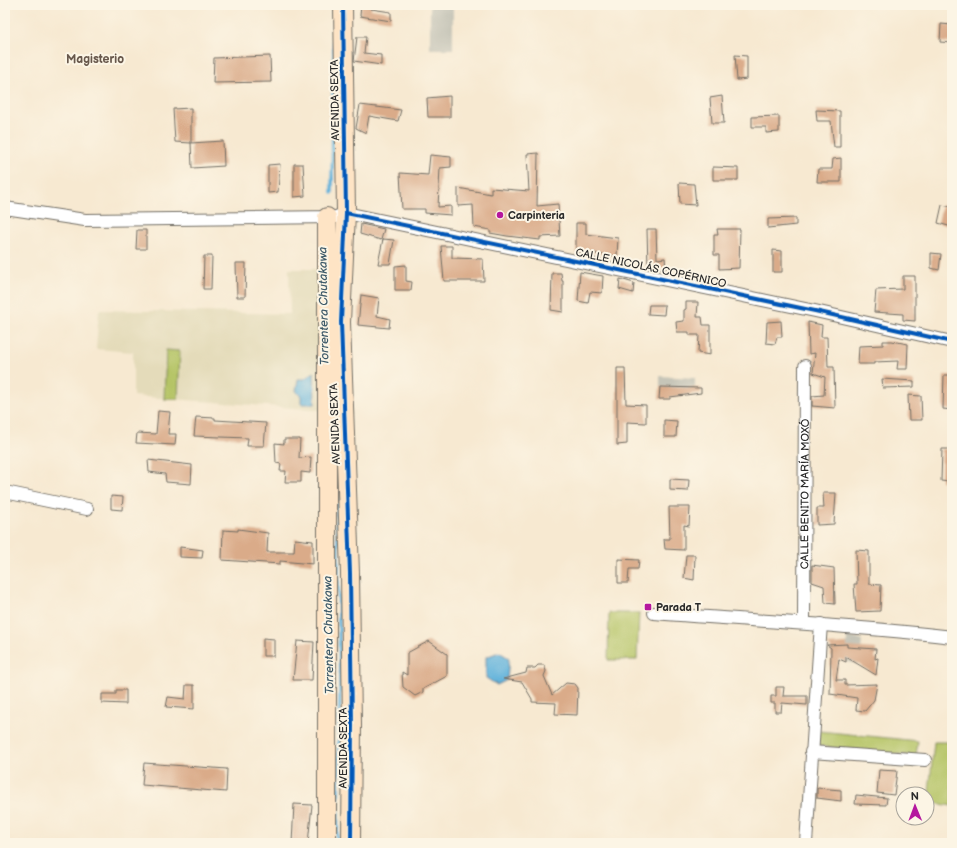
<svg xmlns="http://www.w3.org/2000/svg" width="957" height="848" viewBox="0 0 957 848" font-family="'Balsamiq Sans',sans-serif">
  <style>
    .built { fill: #e4dbba }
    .industrial { fill: #c6c5b8 }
    .green { fill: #b5c466; stroke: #707848 }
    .water { fill: #61b2dc; stroke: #466e84 }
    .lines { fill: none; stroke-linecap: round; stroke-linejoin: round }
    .stream { stroke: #61b2dc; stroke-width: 3.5 }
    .building { fill: #daab89 }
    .street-casing { stroke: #726e65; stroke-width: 14 }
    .secondary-casing { stroke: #726e65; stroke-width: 20 }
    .street { stroke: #fff; stroke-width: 12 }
    .secondary { stroke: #fee4c5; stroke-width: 18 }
    .cycleway-casing { stroke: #fcf5e5; stroke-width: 6 }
    .cycleway { stroke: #0057b8; stroke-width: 4 }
    .poi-dot { fill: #b5179e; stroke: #fcf5e5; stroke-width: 1.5 }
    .labels { text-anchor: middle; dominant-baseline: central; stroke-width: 4; stroke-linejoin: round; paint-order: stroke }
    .street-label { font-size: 11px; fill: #2b2b2b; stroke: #fcf5e5 }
    .poi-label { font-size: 11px; font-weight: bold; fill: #2b2b2b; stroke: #fcf5e5; text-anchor: start }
    .neighbourhood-label { font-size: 12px; font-weight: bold; fill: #68584c; stroke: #fcf5e5 }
    .water-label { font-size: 12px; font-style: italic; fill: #3e5a69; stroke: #fcf5e5 }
  </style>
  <rect width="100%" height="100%" fill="#fcf5e5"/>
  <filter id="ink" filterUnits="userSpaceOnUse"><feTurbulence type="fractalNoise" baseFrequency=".025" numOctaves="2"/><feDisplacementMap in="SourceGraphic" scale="8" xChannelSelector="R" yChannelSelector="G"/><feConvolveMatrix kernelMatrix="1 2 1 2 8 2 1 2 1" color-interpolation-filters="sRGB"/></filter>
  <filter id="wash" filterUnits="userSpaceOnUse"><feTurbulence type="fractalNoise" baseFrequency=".012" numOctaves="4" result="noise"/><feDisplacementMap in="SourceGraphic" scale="16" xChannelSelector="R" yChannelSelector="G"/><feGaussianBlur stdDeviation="0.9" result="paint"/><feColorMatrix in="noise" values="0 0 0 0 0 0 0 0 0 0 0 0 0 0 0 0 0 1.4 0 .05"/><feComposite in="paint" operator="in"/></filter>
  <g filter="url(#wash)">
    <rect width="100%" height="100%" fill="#f7e9d1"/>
    <path class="built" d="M 289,269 L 319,269 L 321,410 L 133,396 L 133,352 L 96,349 L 99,310 L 290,314 Z"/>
    <path class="industrial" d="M 430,5 L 453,6 L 453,49 L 430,49 Z
      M 660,376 L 695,378 L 695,388 L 660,387 Z
      M 847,637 L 862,640 L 860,664 L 846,662 Z"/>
    <path class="green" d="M 166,350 L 180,351 L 178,399 L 164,399 Z
      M 609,613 L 639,613 L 637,660 L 608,660 Z
      M 819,731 L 918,741 L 916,756 L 818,746 Z
      M 934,742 L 952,742 L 952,806 L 928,802 Z"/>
    <path class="water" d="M 314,372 L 315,404 L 301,404 L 301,396 L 296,391 L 298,379 L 304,379 Z
      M 499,652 L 509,658 L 507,680 L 497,685 L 486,678 L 486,657 Z"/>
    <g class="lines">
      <path class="stream" d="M 332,193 L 334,28
        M 336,433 L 340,686 L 337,843"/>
    </g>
    <g id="blocks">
      <path class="building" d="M 361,5 L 372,5 L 371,9 L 391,12 L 391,21 L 360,16 Z
        M 941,24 L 952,25 L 952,43 L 940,42 Z
        M 357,37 L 366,37 L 364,53 L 381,55 L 381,65 L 354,61 Z
        M 735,55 L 747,56 L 747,79 L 737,80 Z
        M 270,56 L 271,82 L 213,83 L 214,58 Z
        M 450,96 L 450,117 L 428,117 L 427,98 Z
        M 722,96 L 724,123 L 712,123 L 710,98 Z
        M 360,105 L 401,110 L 398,121 L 369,116 L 366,133 L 356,128 Z
        M 191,108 L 191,143 L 175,142 L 173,109 Z
        M 816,110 L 840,111 L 840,147 L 834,147 L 831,121 L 817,121 Z
        M 779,116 L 779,132 L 766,133 L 766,127 L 752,127 L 752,117 Z
        M 223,141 L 224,166 L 192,168 L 191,143 Z
        M 538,153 L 537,206 L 558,204 L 560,236 L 540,237 L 540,240 L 507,236 L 490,233 L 490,230 L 474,227 L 473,205 L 458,206 L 458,188 L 491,194 L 491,188 L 529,191 L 527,154 Z
        M 430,155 L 451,157 L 451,167 L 440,168 L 438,207 L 451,206 L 451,215 L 425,213 L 425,209 L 402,209 L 400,173 L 428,175 Z
        M 841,158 L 841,182 L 817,182 L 818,169 L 832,169 L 833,159 Z
        M 280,164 L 278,192 L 268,193 L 268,165 Z
        M 294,164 L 303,164 L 305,196 L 294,197 Z
        M 713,167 L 738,168 L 738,180 L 713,180 Z
        M 679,183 L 694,184 L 696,205 L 680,204 Z
        M 942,205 L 952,207 L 952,227 L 938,223 Z
        M 796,218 L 796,225 L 768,228 L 768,219 Z
        M 576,223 L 586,223 L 586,234 L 618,238 L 617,256 L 596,254 L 596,253 L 576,253 Z
        M 361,224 L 384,229 L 381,240 L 360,234 Z
        M 647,229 L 656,229 L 657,259 L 665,258 L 666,269 L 648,268 Z
        M 717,229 L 740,229 L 739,268 L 719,269 L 719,255 L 714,255 L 714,235 L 718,235 Z
        M 137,230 L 146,230 L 146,249 L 136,249 Z
        M 383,239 L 394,240 L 390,264 L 378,264 Z
        M 441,246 L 452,246 L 452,258 L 483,259 L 484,281 L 444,281 Z
        M 773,250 L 782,251 L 782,272 L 773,272 Z
        M 931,253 L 941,254 L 939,270 L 931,268 Z
        M 204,256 L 212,256 L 211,289 L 203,289 Z
        M 236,263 L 246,263 L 245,297 L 237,297 Z
        M 406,265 L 406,281 L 412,282 L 411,290 L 395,290 L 395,266 Z
        M 580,272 L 603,276 L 602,293 L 590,292 L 588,303 L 578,301 Z
        M 552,273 L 561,273 L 562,281 L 563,281 L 563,312 L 551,310 Z
        M 903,276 L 915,276 L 915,321 L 903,320 L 903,314 L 874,312 L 876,290 L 903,289 Z
        M 620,279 L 634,283 L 633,293 L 619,289 Z
        M 361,295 L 379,298 L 377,316 L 390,319 L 389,328 L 358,325 Z
        M 686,302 L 698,302 L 697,317 L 702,317 L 703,325 L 710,325 L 710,355 L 698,353 L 699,335 L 689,335 L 689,332 L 677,332 L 676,322 L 684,321 L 684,310 L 686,309 Z
        M 649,305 L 665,305 L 664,315 L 648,314 Z
        M 781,321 L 782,337 L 777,337 L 775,344 L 766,343 L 767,322 Z
        M 808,322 L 822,325 L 821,337 L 827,337 L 828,367 L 834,367 L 835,408 L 812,406 L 812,396 L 824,395 L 825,377 L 813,373 L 815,353 L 809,354 Z
        M 883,341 L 892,341 L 908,344 L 907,369 L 897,369 L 898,361 L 874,362 L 874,364 L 858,364 L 859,346 L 883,345 Z
        M 617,368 L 625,368 L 626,404 L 646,405 L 646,423 L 627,422 L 627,444 L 617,445 Z
        M 944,375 L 952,375 L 952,410 L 943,409 Z
        M 882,379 L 914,381 L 914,387 L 883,388 Z
        M 660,387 L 701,388 L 701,393 L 670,397 L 670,399 L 659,399 Z
        M 908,395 L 921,396 L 922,420 L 909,420 Z
        M 158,411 L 170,412 L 168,434 L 176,434 L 175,445 L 136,443 L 137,433 L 156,434 Z
        M 196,417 L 215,418 L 215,420 L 266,423 L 264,446 L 247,446 L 248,438 L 194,436 Z
        M 664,420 L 677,421 L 676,437 L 664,437 Z
        M 284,439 L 300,439 L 299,458 L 311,457 L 310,473 L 301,472 L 301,482 L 285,482 L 286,471 L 280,471 L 281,464 L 276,463 L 275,443 L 284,444 Z
        M 942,449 L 952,449 L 949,482 L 941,481 Z
        M 148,460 L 192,465 L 191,484 L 166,482 L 165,474 L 149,472 Z
        M 670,479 L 689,480 L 688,491 L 670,490 Z
        M 823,493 L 836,493 L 834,524 L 817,525 L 817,508 L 824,508 Z
        M 111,496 L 123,497 L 122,510 L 111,509 Z
        M 669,507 L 690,507 L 689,526 L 684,525 L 684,550 L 665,549 L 664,539 L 670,539 Z
        M 238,529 L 268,533 L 267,552 L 294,552 L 295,539 L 313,541 L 313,564 L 280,561 L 280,564 L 222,560 L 223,530 L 238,531 Z
        M 180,547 L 203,550 L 202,558 L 180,557 Z
        M 856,550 L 869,551 L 869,584 L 881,585 L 880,611 L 856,612 L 854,584 L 857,584 Z
        M 686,555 L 695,555 L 694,580 L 684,578 Z
        M 618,559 L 639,560 L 638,569 L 629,569 L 628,583 L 618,583 Z
        M 812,565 L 834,568 L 835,604 L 825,603 L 824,586 L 812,582 Z
        M 263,638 L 274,639 L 274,656 L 263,656 Z
        M 297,641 L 314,642 L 312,680 L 293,680 Z
        M 429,641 L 447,654 L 447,676 L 423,689 L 423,692 L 415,696 L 403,687 L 402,672 L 407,675 L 407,653 Z
        M 847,644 L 847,647 L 876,649 L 875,659 L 878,658 L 876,675 L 846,657 L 846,662 L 839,659 L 836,680 L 845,680 L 845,685 L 877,684 L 874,700 L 865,711 L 856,710 L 857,698 L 830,694 L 831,648 L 827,645 Z
        M 538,665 L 544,665 L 546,671 L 544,676 L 552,695 L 566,683 L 575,684 L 578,688 L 577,715 L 555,714 L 556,703 L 532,702 L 532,699 L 522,682 L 503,679 L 526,673 L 527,668 L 535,668 Z
        M 186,685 L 194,685 L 194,709 L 166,707 L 168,697 L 185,699 Z
        M 776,687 L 784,687 L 783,696 L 807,696 L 807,705 L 782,703 L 781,712 L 775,712 L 775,703 L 771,703 L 771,696 L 776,696 Z
        M 116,690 L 126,690 L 126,704 L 102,703 L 102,694 L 116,694 Z
        M 144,763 L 227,769 L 226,792 L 142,785 Z
        M 879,770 L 897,771 L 894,795 L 877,793 Z
        M 817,788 L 841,790 L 841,801 L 817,798 Z
        M 856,795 L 887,798 L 886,805 L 855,804 Z
        M 294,804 L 312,805 L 308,843 L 292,843 Z"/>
    </g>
  </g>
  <g filter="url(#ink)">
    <use href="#blocks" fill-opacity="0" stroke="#726e65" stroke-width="1"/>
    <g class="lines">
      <g class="street-casing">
        <g id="street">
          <path d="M 5,208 L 85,220 L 336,217 L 346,213 L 815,311 L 952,342"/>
          <path d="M 5,492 L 87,509"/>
          <path d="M 654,613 C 753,621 853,625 952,637"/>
          <path id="s1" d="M 804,623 L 805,366"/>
          <path d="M 811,752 L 925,760"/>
          <path d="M 806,843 L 821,624"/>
        </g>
      </g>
      <g class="secondary-casing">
        <path id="secondary" d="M 343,5 L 346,213 L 341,322 L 350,573 L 352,725 L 351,843
          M 327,217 L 327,843"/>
      </g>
      <use href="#street" class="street"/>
      <use href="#secondary" class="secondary"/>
      <g class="cycleway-casing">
        <path id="cycleway" d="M 343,5 L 346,213 L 341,322 L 350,573 L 352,725 L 351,843
          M 346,213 L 815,311 L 952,342"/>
      </g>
      <use href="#cycleway" class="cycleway"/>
    </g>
  </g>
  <g class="poi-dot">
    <circle cx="500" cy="215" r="4"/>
    <rect x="644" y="603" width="8" height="8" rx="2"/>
  </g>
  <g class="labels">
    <g class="street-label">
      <text transform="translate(335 100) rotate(-91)">AVENIDA SEXTA</text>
      <text transform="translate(651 268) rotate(12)">CALLE NICOLÁS COPÉRNICO</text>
      <text transform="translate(335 424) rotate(-92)">AVENIDA SEXTA</text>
      <text stroke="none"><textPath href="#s1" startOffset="129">CALLE BENITO MARÍA MOXÓ</textPath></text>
      <text transform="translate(343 748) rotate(-90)">AVENIDA SEXTA</text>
    </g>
    <g class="poi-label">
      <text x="508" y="215">Carpinteria</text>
      <text x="656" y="607">Parada T</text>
    </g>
    <g class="neighbourhood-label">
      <text x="95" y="59">Magisterio</text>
    </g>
    <g class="water-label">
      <text transform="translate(324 306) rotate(-91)">Torrentera Chutakawa</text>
      <text transform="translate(329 635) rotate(-91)">Torrentera Chutakawa</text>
    </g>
  </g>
  <rect width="957" height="848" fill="none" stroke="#fcf5e5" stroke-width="20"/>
  <g transform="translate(915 806) rotate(359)"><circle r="19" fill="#fcf5e5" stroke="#a8a49b"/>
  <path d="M0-3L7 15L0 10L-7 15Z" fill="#b5179e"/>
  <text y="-6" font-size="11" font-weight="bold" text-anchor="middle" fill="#2b2b2b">N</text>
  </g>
</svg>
